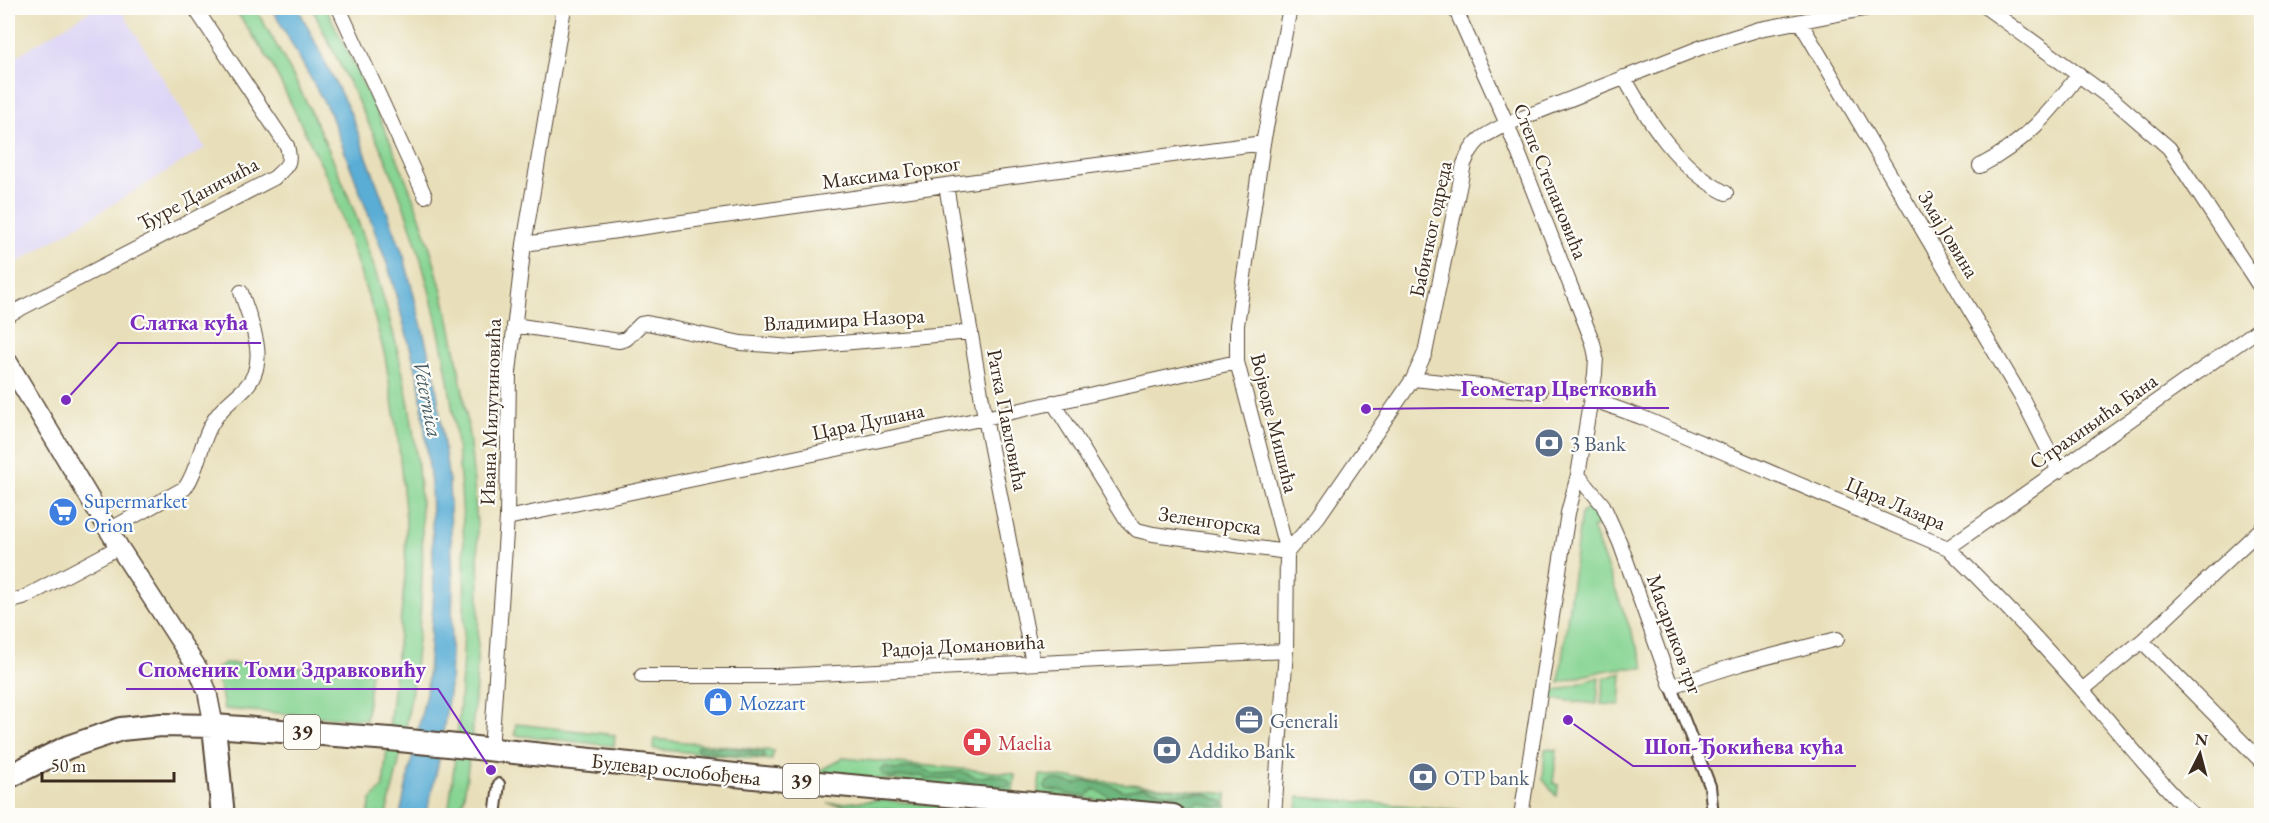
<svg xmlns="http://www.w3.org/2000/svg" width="2269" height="823" viewBox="0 0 2269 823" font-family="'EB Garamond',serif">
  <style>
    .built { fill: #ddd5f6 }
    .green { fill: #87d493; stroke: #617f58; stroke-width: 1.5 }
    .forest { fill: #6db67d; stroke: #54704e; stroke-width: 1.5 }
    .water { fill: #5aadd5; stroke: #4a6c7a; stroke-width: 1.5 }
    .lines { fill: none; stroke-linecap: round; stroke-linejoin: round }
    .pedestrian-casing { stroke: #554535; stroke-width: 14 }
    .minor-casing { stroke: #554535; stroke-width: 16 }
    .tertiary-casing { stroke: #554535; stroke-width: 21 }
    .primary-casing { stroke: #554535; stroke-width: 26 }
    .pedestrian { stroke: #fff; stroke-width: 10 }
    .minor { stroke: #fff; stroke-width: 14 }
    .tertiary { stroke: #fff; stroke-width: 18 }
    .primary { stroke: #fff; stroke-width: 22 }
    .labels { text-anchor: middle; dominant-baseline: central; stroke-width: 4.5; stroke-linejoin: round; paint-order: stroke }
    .shield { fill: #fdfcf7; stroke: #75695f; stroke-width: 1.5 }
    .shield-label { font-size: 20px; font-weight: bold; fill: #3b2a1e }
    .street-label { font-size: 21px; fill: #3b2a1e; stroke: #fdfcf7 }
    .service-label { font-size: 21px; fill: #4e5e75; stroke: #fdfcf7; text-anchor: start }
    .shop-label { font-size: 21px; fill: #366cbe; stroke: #fdfcf7; text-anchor: start }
    .health-label { font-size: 21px; fill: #be3a42; stroke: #fdfcf7; text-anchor: start }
    .water-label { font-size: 22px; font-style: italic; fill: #475e67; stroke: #fdfcf7 }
    .leader { fill: none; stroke: #7b2cbf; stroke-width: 2 }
    .callout-dot { fill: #7b2cbf; stroke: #fdfcf7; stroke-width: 2 }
    .callout-label { font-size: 22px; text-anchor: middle; font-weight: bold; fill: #7b2cbf; stroke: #fdfcf7; stroke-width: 4.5; stroke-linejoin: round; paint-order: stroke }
  </style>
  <rect width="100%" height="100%" fill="#fdfcf7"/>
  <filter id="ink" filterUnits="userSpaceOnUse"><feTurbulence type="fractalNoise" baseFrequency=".0167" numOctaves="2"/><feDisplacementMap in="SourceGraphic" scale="12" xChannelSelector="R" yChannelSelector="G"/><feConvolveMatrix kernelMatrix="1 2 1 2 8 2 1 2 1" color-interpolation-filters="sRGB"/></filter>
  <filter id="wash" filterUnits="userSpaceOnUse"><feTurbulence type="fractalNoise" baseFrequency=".008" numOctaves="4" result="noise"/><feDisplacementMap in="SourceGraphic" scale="24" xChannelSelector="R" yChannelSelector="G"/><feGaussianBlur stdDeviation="1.35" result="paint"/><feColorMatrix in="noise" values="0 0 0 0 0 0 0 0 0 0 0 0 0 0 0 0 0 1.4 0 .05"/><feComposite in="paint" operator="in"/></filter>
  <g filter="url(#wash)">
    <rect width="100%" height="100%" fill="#e8dfba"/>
    <path class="built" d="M 95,8 L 120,8 L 205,148 L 8,268 L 8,61 Z"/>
    <path class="green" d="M 234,8 L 255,8 C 355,176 429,380 422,578 C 420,655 406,741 386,815 L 368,815 L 371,800 L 383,787 L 405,577 L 406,520 L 398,438 L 385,356 L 372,308 L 331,185 L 270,61 Z
      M 312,8 L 326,8 C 366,89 408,170 433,258 C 484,435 491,633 461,815 L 448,815 C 478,597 472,374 389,167 C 382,149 372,132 364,114 C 347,78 329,43 312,8 Z
      M 1587,508 C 1595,511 1599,515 1602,524 L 1592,528 L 1645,668 C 1614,666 1589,674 1559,683 L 1581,514 Z
      M 226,663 L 371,672 L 366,720 L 224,709 L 221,691 L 213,671 Z
      M 1622,673 L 1620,705 L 1601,704 L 1604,678 Z
      M 1599,677 L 1597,704 L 1552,699 L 1553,692 Z
      M 516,724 L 615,735 L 614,746 L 515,735 Z
      M 654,739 L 773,751 L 772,760 L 653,749 Z
      M 1545,749 L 1557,750 L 1553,783 L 1558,785 L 1557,796 L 1555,795 L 1543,779 Z
      M 843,758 L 1015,774 L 1013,792 L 815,773 Z
      M 1040,775 L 1227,794 L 1226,812 L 1038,794 Z
      M 1298,797 L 1473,811 L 1490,813 L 1490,816 L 1297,815 Z
      M 882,800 L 1009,812 L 1009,815 L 948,815 L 828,804 Z"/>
    <path class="forest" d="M 698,746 L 714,748 L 725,746 L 764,753 L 765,757 L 761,759 L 749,754 L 719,755 L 718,753 L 698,751 L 696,748 Z
      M 885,767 L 896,770 L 910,767 L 920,768 L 934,774 L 962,772 L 977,778 L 992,775 L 1003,777 L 1009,781 L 1010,787 L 970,784 L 952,778 L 927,780 L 922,776 L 891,778 L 882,775 L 881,770 Z
      M 1056,780 L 1075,784 L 1087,781 L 1112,786 L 1125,791 L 1143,787 L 1165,793 L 1203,793 L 1224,802 L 1224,806 L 1216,807 L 1199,802 L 1193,805 L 1164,804 L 1137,798 C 1124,805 1107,797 1095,789 L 1086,796 L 1067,794 L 1063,791 L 1047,790 L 1045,786 L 1048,781 Z"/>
    <path class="water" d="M 272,8 L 298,8 L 351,114 L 404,257 L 435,378 L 449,482 L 453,584 L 450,686 L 438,765 L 426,815 L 400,815 L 427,688 L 434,590 L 431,484 L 419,380 L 389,269 L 331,115 Z"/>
  </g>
  <g filter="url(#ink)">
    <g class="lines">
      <g class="pedestrian-casing">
        <path id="pedestrian" d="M 1671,686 L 1710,786 L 1713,816
          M 495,816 L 499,784"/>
      </g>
      <g class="minor-casing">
        <path id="minor" d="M 339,8 L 425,196
          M 1455,8 L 1507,124 L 1593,343 L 1596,357 L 1595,374 L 1578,475 L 1568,513 L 1521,816
          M 1987,8 L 2117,103 L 2169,148 L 2262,290
          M 1800,22 L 2023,400 L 2059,471
          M 1624,77 C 1648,121 1679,169 1726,193
          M 1980,166 C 2024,143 2050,113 2079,74
          M 946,185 L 985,418 L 1033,663
          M 524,244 L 946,185 L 1263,143
          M 8,315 L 274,178 C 287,166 292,164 287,146 L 195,8
          M 514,325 L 619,341 L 626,339 L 641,324 L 647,323 L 741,343 L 793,347 L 971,332
          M 1413,379 L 1540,392
          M 1591,399 L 1641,417 L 1948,548 C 1995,594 2041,642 2084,692 C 2120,734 2154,777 2194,816
          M 1053,402 L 1127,520 L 1137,530 L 1153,534 L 1287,552
          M 1578,475 L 1603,505 L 1620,543 L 1671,686 L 1740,664 L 1837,639
          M 507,518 L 985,418 L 1237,362
          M 109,530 L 185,488 C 198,470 200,445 211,425 C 219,409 233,400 245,388 C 271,362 250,321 241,292
          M 1948,548 L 2262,327
          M 1287,552 L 1318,517 L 1413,379 L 1425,353 L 1464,164 C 1474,139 1483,136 1507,124 L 1702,47 L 1760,29 L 1869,8
          M 8,602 L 23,598 L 119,547
          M 2142,641 L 2262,762
          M 642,676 L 776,676 L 1286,651
          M 2082,690 L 2142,641 L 2262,528
          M 491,750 L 507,518 L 509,372 L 524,244 L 564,8
          M 1274,816 L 1286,651 L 1287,552 L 1237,362 L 1237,325 L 1263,143 L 1290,8"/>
      </g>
      <g class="tertiary-casing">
        <path id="tertiary" d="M 8,362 L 119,547 L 198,669 L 207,691 L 214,726"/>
      </g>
      <g class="primary-casing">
        <path id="primary" d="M 214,726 L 223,816
          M 8,777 L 68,747 L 121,729 L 161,725 L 214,726 L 390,739 L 764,778 L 1173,816"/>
      </g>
      <use href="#pedestrian" class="pedestrian"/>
      <use href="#minor" class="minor"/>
      <use href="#tertiary" class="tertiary"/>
      <use href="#primary" class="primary"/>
    </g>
  </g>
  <defs>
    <g id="bank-disc" transform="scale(1.5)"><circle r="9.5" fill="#5c6f8a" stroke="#fdfcf7"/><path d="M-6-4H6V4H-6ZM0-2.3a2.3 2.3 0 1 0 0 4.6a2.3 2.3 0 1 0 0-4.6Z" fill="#fff"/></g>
    <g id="supermarket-disc" transform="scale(1.5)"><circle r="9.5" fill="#3f7fe0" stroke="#fdfcf7"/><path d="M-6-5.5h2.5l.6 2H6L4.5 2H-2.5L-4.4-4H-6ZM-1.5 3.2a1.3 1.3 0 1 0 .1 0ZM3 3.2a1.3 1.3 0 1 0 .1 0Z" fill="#fff"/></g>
    <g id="shop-disc" transform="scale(1.5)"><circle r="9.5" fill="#3f7fe0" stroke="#fdfcf7"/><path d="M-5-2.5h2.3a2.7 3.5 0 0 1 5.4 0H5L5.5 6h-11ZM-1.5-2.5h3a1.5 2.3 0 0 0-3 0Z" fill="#fff"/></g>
    <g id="office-disc" transform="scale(1.5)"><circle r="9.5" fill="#5c6f8a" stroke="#fdfcf7"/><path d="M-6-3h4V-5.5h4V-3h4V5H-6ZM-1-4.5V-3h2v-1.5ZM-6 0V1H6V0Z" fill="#fff"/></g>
    <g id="pharmacy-disc" transform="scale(1.5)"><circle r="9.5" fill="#e0444e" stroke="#fdfcf7"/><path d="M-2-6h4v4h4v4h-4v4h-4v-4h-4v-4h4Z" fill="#fff"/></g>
  </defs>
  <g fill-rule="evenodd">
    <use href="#bank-disc" x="1549" y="443"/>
    <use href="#supermarket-disc" x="63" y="512"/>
    <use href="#shop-disc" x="718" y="702"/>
    <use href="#office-disc" x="1249" y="720"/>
    <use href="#pharmacy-disc" x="977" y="742"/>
    <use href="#bank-disc" x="1167" y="750"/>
    <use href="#bank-disc" x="1423" y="777"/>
  </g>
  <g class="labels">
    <g class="shield">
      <rect x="284" y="715" width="36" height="34" rx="4.5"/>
      <rect x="783" y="764" width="36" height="34" rx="4.5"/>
    </g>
    <g class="shield-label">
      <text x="302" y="732">39</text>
      <text x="801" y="781">39</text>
    </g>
    <g class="street-label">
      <text transform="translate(891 172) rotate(-8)">Максима Горког</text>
      <text transform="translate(1551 181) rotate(68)">Степе Степановића</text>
      <text transform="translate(198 193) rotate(-28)">Ђуре Даничића</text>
      <text transform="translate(1430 229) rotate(-78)">Бабичког одреда</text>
      <text transform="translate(1949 234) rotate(59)">Змај Јовина</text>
      <text transform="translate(844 319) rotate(-3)">Владимира Назора</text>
      <text transform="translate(490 412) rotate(-88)">Ивана Милутиновића</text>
      <text transform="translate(1008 420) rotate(79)">Ратка Павловића</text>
      <text transform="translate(868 421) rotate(-12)">Цара Душана</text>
      <text transform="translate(2093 421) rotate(-35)">Страхињића Бана</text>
      <text transform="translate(1275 423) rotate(76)">Војводе Мишића</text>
      <text transform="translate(1896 503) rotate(23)">Цара Лазара</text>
      <text transform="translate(1210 520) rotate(8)">Зеленгорска</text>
      <text transform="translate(1675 634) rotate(70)">Масариков трг</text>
      <text transform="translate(963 645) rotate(-3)">Радоја Домановића</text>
      <text transform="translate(676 769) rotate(6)">Булевар ослобођења</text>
    </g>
    <g class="service-label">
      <text x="1570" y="443">3 Bank</text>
      <text x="1270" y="720">Generali</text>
      <text x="1188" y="750">Addiko Bank</text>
      <text x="1444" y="777">OTP bank</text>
    </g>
    <g class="shop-label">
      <text x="84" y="500">Supermarket<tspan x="84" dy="24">Orion</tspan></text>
      <text x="739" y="702">Mozzart</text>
    </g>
    <g class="health-label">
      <text x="998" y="742">Maelia</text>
    </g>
    <g class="water-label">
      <text transform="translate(428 399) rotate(79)">Veternica</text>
    </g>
  </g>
  <path class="leader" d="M66 400L118 343H261M1366 409L1449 408H1669M491 770L438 689H126M1568 720L1633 766H1856"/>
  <g class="callout-dot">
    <circle cx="66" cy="400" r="6"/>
    <circle cx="1366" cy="409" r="6"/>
    <circle cx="491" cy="770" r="6"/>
    <circle cx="1568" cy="720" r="6"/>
  </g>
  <g class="callout-label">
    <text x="189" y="330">Слатка кућа</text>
    <text x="1559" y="396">Геометар Цветковић</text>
    <text x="282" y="677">Споменик Томи Здравковићу</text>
    <text x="1744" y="754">Шоп-Ђокићева кућа</text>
  </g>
  <rect width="2269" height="823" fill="none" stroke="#fdfcf7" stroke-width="30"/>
  <g transform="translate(2200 754) rotate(6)" stroke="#fdfcf7" stroke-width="4.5" paint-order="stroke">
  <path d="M0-4.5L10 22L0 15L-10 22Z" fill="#3b2a1e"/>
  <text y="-9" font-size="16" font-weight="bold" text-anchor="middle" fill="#3b2a1e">N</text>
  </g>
  <path d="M42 772v9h132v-9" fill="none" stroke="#3b2a1e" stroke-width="3"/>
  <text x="51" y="772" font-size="18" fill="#3b2a1e" stroke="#fdfcf7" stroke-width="4.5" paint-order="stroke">50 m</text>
</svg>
